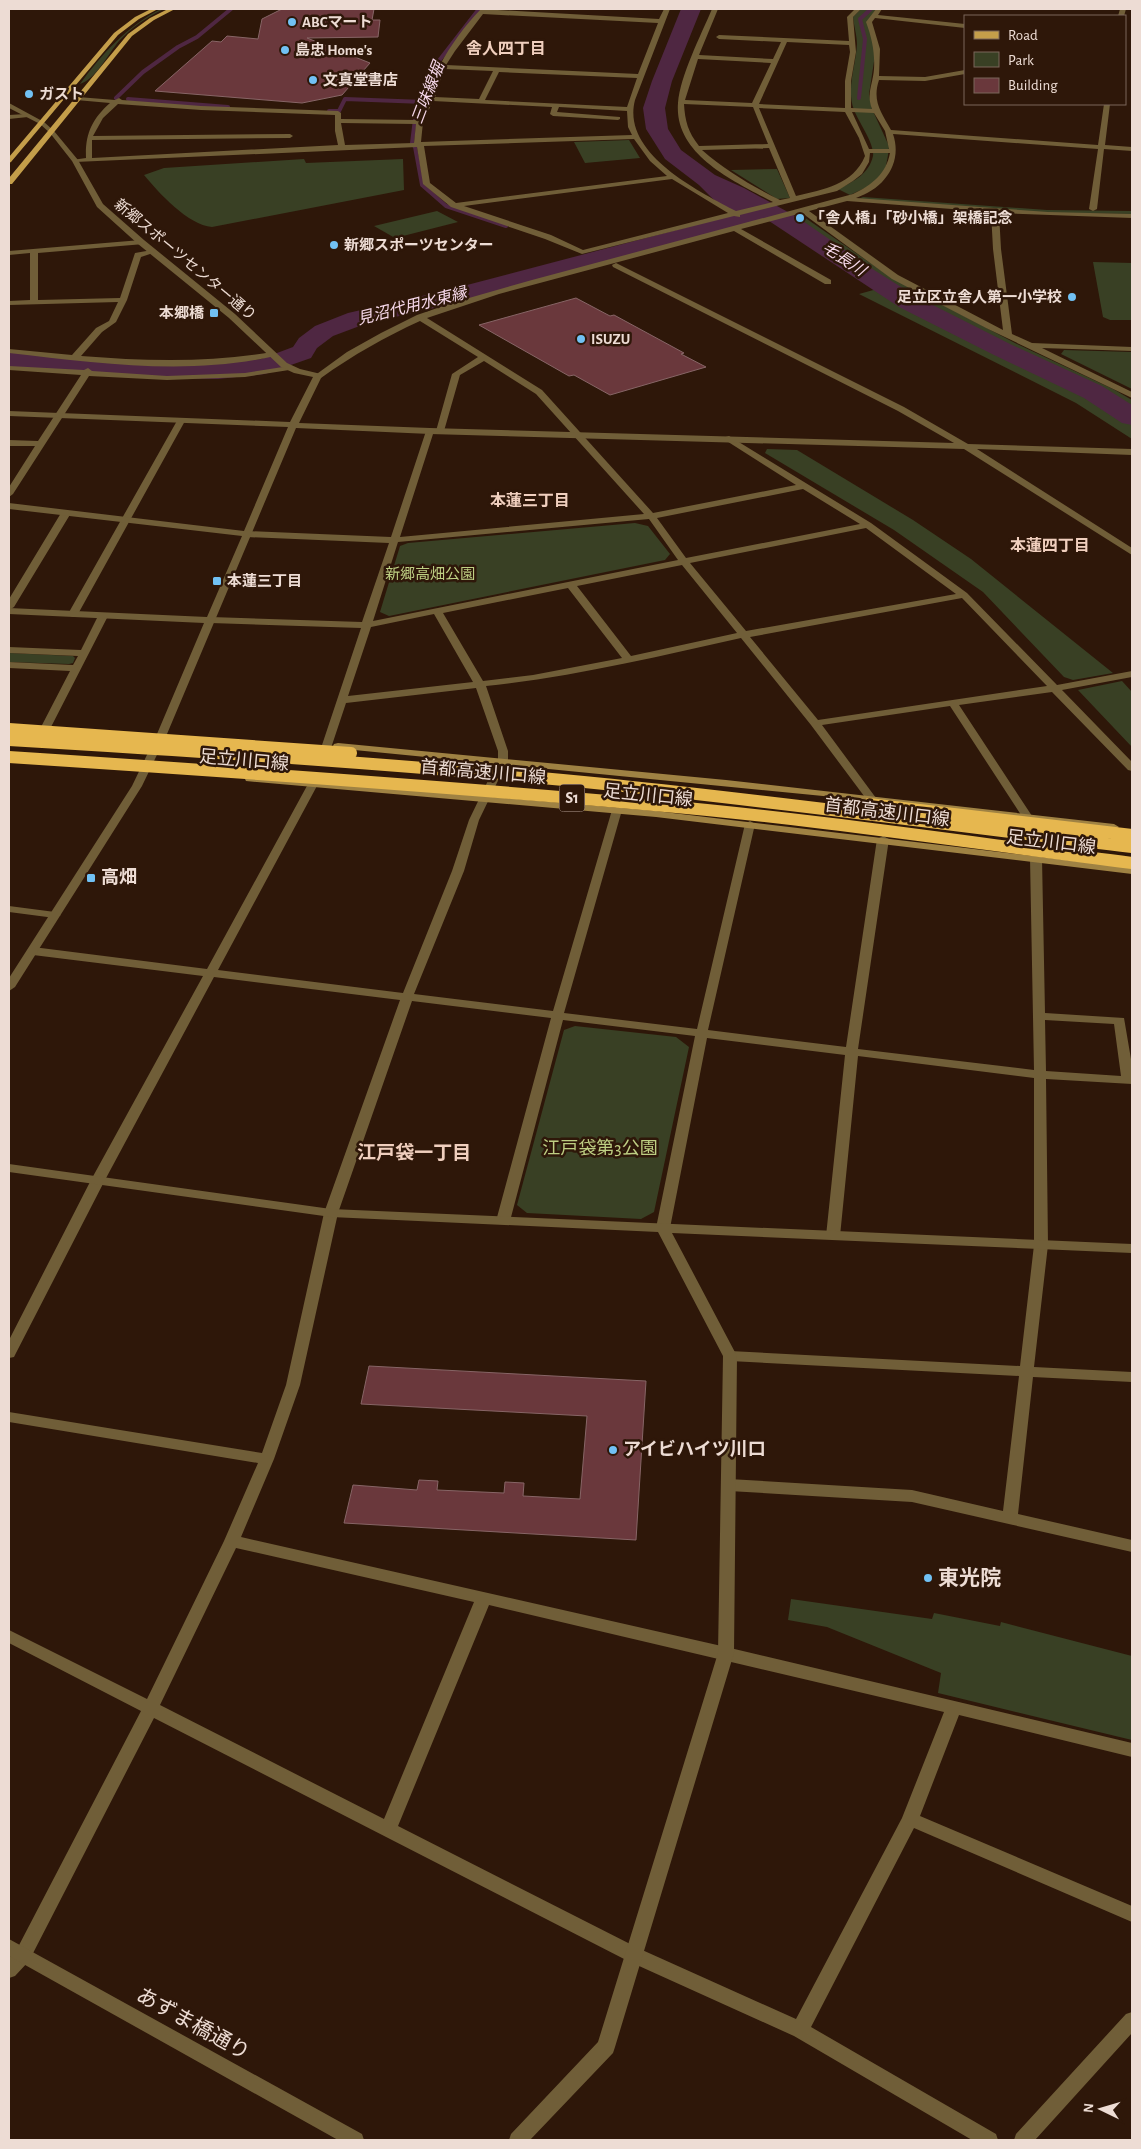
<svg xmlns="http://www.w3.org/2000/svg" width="1141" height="2149" viewBox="0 0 1141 2149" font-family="'Alegreya Sans','Noto Sans JP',sans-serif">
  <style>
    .green { fill: #394024 }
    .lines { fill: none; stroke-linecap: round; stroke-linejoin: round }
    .stream { stroke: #4f2742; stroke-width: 4 }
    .river { fill: #4f2742; fill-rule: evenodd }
    .building { fill: #6a383c; stroke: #876566 }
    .minor { fill: #705e38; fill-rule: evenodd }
    .tertiary { fill: #705e38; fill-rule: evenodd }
    .secondary { fill: #9f8243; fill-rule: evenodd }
    .primary { fill: #c49e4a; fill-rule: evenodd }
    .motorway-bridge { stroke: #e6b74f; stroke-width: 12 }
    .poi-dot { fill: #71c1f4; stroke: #2e1709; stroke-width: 2 }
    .labels { text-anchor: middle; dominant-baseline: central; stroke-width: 5; stroke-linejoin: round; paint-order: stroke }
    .far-poi-label { font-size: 15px; font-weight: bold; fill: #eddcd4; stroke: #2e1709; text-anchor: start }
    .far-street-label { font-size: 15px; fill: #eddcd4; stroke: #2e1709 }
    .far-park-label { font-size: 15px; fill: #becf83; stroke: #2e1709 }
    .far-neighbourhood-label { font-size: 16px; font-weight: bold; fill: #f0cfbe; stroke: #2e1709 }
    .far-water-label { font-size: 16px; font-style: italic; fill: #f6d8ea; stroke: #2e1709 }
    .shield { fill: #2e1709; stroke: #b4a197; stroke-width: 1 }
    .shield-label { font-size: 16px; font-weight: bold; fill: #eddcd4 }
    .street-label { font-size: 18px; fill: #eddcd4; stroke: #2e1709 }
    .poi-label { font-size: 18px; font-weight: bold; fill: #eddcd4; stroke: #2e1709; text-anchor: start }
    .park-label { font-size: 18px; fill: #becf83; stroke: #2e1709 }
    .neighbourhood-label { font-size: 19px; font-weight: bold; fill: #f0cfbe; stroke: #2e1709 }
    .near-poi-label { font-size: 21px; font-weight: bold; fill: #eddcd4; stroke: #2e1709; text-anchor: start }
    .near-street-label { font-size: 21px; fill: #eddcd4; stroke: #2e1709 }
  </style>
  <rect width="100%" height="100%" fill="#2e1709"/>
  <path class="green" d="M 161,9 L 164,9 C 147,17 132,27 119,41 C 108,54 96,79 80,84 C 102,54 127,26 161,9 Z
    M 861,9 L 876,9 L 867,22 L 874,40 L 875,55 L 869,94 L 872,109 L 889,146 L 888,155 L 885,171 L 878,182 L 850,195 L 838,189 C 853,182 869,174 873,156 C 875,144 858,121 854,110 C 846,89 856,65 857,44 C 857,36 854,26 853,17 Z
    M 629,140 L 640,158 L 585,163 L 574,142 Z
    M 304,159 L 306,163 L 403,159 L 404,190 L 212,227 C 188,225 159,193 144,175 L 164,168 Z
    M 777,169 L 790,198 L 777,199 L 731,170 Z
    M 863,197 L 1047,210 L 1132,211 L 1132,214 L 1048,213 L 858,199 Z
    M 437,211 L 458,222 L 395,238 L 374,226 Z
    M 804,217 L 892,278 L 1015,343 L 1113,389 L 1132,400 L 1132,411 L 1102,392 L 1010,348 L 875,275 L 798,218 Z
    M 1093,262 L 1132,263 L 1132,320 L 1110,320 L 1103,317 Z
    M 877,289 L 901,304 L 1070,387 L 1132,424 L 1132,439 L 1076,403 L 859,294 Z
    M 1064,350 L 1132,352 L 1132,389 L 1061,354 Z
    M 767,449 L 797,450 L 913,520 L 971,559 L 1113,673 L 1073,680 L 1064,677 L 983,592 L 894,530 L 765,453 Z
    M 635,523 L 648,526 L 670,554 L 665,560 L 389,616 L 380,612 L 400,546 L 408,543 Z
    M 9,653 L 73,656 L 75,658 L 73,663 L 69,664 L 9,662 Z
    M 1122,681 L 1132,692 L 1132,747 L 1078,690 Z
    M 575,1026 L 676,1037 L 689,1047 L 654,1212 L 641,1219 L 527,1213 L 517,1205 L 564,1030 Z
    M 791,1599 L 932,1619 L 934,1613 L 1000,1626 L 1001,1622 L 1132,1656 L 1132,1740 L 938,1693 L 941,1673 L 827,1627 L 788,1620 Z"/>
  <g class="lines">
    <path class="stream" d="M 479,9 L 438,62 L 424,102 L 415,119 L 412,143 L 415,147 L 422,185 L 446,206 L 506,226
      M 116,98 L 143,72 L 178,47 L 197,37 L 231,9
      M 859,98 L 865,39 L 860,19 L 871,9
      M 128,99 L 228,107
      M 329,111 L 339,111 L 345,99 L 424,102"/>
    <path class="river" d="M 681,9 L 701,9 L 672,81 L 665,108 L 668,129 L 681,150 L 715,175 L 744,188 L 797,217 L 874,270 L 917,297 L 1010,344 L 1102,386 L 1132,405 L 1132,425 L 1122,423 L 1084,398 L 992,354 L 899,307 L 766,219 L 460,302 L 365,324 L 333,336 L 317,348 L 311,358 L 265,374 L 218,379 L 141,378 L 9,368 L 9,352 L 141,362 L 218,363 L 261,359 L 293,347 L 299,338 L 315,326 L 348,313 L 448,290 L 737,214 L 715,201 L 699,185 L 665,159 L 646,129 L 643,108 L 652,81 Z"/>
  </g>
  <path class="building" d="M 282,9 L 374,9 L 372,20 L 380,20 L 378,37 L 307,38 L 370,63 L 342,95 L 302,103 L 155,91 L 212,41 L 221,42 L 227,36 L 258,39 L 262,19 Z
    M 576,298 L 610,316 L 614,315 L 684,353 L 681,354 L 706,367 L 610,395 L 574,375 L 569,376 L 479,325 Z
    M 369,1366 L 646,1381 L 636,1540 L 344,1523 L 353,1485 L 417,1490 L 419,1480 L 438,1481 L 437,1490 L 504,1493 L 505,1482 L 524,1483 L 523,1496 L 580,1499 L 587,1416 L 361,1404 Z"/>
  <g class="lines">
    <path class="minor" d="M 481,9 L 659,19 L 664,9 L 670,9 L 635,100 C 621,153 698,191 736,211 L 773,202 C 734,181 674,155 678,103 C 680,76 701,35 712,9 L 718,9 L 699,55 L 773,59 L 781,42 L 719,39 L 716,37 L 719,35 L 849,41 L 847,17 L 855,9 L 861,9 L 853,17 L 856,52 L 851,81 L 851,108 L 872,109 C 866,94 873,84 874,69 C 875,53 872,38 866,22 L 876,9 L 882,9 L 878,15 L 965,24 L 965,28 L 875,18 L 872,22 L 880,49 L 879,76 L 925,77 L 965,70 L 965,74 L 925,81 L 879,80 C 872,101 881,112 891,130 L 1098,145 L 1104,104 L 1110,104 L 1105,145 L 1132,147 L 1132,151 L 1104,149 L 1097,209 L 1093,211 L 1089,209 L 1098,149 L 893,134 C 903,163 884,189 856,198 L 1048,212 L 1132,214 L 1132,218 L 999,213 L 1001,249 L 1012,334 L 1032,343 L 1132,347 L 1132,351 L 1042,348 L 1132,392 L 1132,398 L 986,328 L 892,279 L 802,213 L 741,229 L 831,280 L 831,284 L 825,284 L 734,231 L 499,294 L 427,318 L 542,390 L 653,513 L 796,485 L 722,438 L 729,436 L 871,523 L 967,593 L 1057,685 L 1132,671 L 1132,677 L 1062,690 L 1132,762 L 1132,771 L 1128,770 L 1052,692 L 959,705 L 1032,816 L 1031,818 L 1023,818 L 950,706 L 822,725 L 876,798 L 875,800 L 867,800 L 811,725 L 741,638 C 656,657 572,677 486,686 L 508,751 L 508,760 L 479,820 L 464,871 L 414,994 L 553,1011 L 612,810 L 617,807 L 622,810 L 564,1013 L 697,1029 L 745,824 L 750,821 L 755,824 L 708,1030 L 846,1047 L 877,839 L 883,836 L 889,839 L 858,1049 L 1034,1070 L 1030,858 L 1032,856 L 1040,856 L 1042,858 L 1045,1013 L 1124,1018 L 1132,1065 L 1132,1084 L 1046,1079 L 1048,1245 L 1034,1367 L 1132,1372 L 1132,1382 L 1033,1377 L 1018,1514 L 1132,1540 L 1132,1552 L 912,1502 L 729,1491 L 724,1489 L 722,1485 L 724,1481 L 729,1479 L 912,1490 L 1003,1511 L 1019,1376 L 730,1361 L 725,1360 L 723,1356 L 725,1352 L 730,1351 L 1020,1366 L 1034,1245 L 1034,1078 L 858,1056 L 840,1236 L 838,1239 L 828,1239 L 826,1236 L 845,1055 L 707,1038 L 670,1228 L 668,1231 L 658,1231 L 656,1228 L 695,1036 L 563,1020 L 510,1221 L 508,1224 L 498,1224 L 496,1221 L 551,1018 L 412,1001 L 338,1213 L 300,1385 L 274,1459 L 241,1537 L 726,1647 L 1132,1743 L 1132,1757 L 959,1715 L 920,1816 L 1132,1906 L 1132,1922 L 914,1828 L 811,2027 L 996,2134 L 998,2140 L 972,2140 L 794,2036 L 628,1961 L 154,1718 L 29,1961 L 15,1976 L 9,1978 L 9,1958 L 17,1949 L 141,1711 L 9,1643 L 9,1630 L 147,1699 L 224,1541 L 258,1463 L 9,1422 L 9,1412 L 262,1453 L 286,1385 L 324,1213 L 400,1000 L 214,977 L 105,1180 L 16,1353 L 14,1357 L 9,1358 L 9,1340 L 91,1180 L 203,976 L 33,955 L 27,951 L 33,947 L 207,969 L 308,784 L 313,781 L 318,784 L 218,970 L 403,993 L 452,871 L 469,820 L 498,760 L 498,751 L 476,688 L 346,703 L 332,745 L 331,747 L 323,747 L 322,745 L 361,628 L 211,623 L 206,620 L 211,617 L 362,622 L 389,543 L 247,537 L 242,534 L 247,531 L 391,537 L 426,431 L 430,428 L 434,431 L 400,537 L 644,514 L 536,394 L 484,361 L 460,375 L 444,431 L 437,433 L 436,431 L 452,374 L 478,357 L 420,321 C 385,337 353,355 321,378 L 314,376 L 347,352 L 381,333 L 417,315 L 455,302 L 532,280 L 853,194 C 872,185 886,174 890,153 L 870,153 L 869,162 L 862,174 L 853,181 L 837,191 L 740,215 L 740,217 L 734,216 L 582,254 L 545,239 L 451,207 L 423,184 L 417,147 L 75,162 L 72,160 L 86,158 C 85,134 92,119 110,103 L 76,100 L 76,98 L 78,97 L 115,100 L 119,98 L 122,100 L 201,106 L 338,111 L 341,113 L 341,119 L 418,120 C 426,102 431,83 440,65 C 450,46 466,24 481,9 ZM 483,14 L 658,23 L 638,74 L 446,65 L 455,51 ZM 787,42 L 849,45 L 850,52 L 845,81 L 845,108 L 759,104 ZM 698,59 L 771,63 L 752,103 L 685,100 ZM 444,69 L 493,71 L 479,99 L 435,97 ZM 499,72 L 637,78 L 627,107 L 485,100 ZM 433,101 L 552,107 L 550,114 L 553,116 L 618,120 L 620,119 L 620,117 L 557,112 L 559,107 L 627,111 L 628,127 L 632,135 L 421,142 L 423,122 ZM 118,104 L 201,110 L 335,115 L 335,131 L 338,145 L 92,158 L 92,140 L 290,138 L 293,136 L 290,134 L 93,136 L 103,118 ZM 684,104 L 753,107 L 768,144 L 699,146 C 688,132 685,121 684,104 ZM 759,108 L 845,112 L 859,138 L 865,156 C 853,185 824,189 796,196 ZM 852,112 L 874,113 L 885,131 L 889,149 L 869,149 ZM 341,123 L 416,124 L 414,143 L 345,145 ZM 634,139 L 650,161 L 667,176 L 456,203 L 430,183 L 424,146 ZM 769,148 L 790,198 L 780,200 C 752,186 726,171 702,150 ZM 672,179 L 728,213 L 583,250 L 551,235 L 464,206 ZM 847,201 L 991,212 L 993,249 L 1003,330 L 898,275 L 809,211 ZM 803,489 L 860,524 L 686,558 L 657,518 ZM 649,519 L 678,560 L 373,621 L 398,542 ZM 866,528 L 956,594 L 746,631 L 690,563 ZM 682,565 L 737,633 L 631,656 L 577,586 ZM 568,588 L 622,658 L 533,675 L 483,681 L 443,613 ZM 962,598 L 1047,686 L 818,720 L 750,637 ZM 434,614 L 473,682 L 348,696 L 371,627 ZM 1045,1020 L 1114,1024 L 1121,1076 L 1046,1071 ZM 236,1548 L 474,1602 L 384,1819 L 160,1705 ZM 489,1605 L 944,1712 L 902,1818 L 796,2019 L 640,1949 L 398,1826 Z
      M 1120,9 L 1126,9 L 1124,16 L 1118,16 Z
      M 26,114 L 28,115 L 28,117 L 9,119 L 9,115 Z
      M 141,240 L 145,242 L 144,244 L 38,253 L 38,300 L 120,298 L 135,253 L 152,250 L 156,252 L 141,257 L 127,300 L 116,322 L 102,332 L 81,356 C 145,361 208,363 272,352 L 275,352 L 275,356 C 188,376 96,363 9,353 L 9,349 L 72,355 L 96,328 L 109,321 L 118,302 L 9,305 L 9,301 L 30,300 L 30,253 L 9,255 L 9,251 Z
      M 9,366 L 84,370 L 88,368 L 92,371 L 167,376 L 245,373 L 289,366 L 293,368 L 289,370 L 245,377 L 167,380 L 89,376 L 13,494 L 9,497 L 9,487 L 35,446 L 9,446 L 9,440 L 38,441 L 81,375 L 9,370 Z
      M 178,419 L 185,421 L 78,614 L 73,617 L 70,616 L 68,614 Z
      M 66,510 L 71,513 L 14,607 L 9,610 L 9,599 L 61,513 Z
      M 103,613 L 108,616 L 51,727 L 46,730 L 42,729 L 41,727 L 70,671 L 9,668 L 9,662 L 73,665 L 78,656 L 9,653 L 9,647 L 81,650 L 98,616 Z
      M 9,906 L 55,912 L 61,915 L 55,918 L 9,912 Z"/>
    <path class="tertiary" d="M 9,103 L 44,122 L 54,131 L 78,160 L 103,204 L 144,240 L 235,314 L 287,363 L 300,369 L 321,374 L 322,376 L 299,423 L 430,428 L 954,443 L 898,411 L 613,267 L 612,265 L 616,263 L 904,407 L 968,444 L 1132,449 L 1132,455 L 977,449 L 1132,548 L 1132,555 L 964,449 L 430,434 L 296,428 L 167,734 L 142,786 L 15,987 L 9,991 L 9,978 L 132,786 L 157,734 L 204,623 L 9,614 L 9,608 L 207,617 L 242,536 L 9,509 L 9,503 L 244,531 L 288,427 L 9,416 L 9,411 L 290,422 L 313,377 L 294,373 L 281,367 L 229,318 L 138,244 L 97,207 L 72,161 L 50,133 L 40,124 L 9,108 Z
      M 9,1164 L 331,1209 L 1132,1244 L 1132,1253 L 672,1233 L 737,1356 L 734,1653 L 615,2047 L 613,2053 L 530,2140 L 509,2140 L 511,2134 L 598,2042 L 718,1653 L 723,1356 L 658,1232 L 331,1217 L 9,1172 Z
      M 9,1939 L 362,2134 L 364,2140 L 338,2140 L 9,1956 Z
      M 1132,2012 L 1132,2033 L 1035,2140 L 1014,2140 L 1016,2134 L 1126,2014 Z"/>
    <path class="secondary" d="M 338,743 L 726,780 L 1114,824 L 1119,827 L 1114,830 L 823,796 L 334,748 L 333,746 L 334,744 Z
      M 250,776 L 656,811 L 1132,868 L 1132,874 L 656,817 L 246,781 L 245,779 Z"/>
    <path class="primary" d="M 151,9 L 158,9 L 139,19 L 118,35 L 11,162 L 9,163 L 9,157 L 114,33 L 135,17 Z
      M 168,9 L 175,9 L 154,20 L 132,36 L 12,184 L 9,184 L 9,178 L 128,34 L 150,18 Z"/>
    <path class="motorway-bridge" d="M 9,729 L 351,753
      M 9,740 C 211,752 413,765 614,785 C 787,803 959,826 1132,847
      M 9,757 C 224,771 439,786 654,805 C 814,819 973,843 1132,863
      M 869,804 L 1132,835"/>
  </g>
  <g class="poi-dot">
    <circle cx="292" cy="22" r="5"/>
    <circle cx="285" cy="50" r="5"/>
    <circle cx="313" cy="80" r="5"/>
    <circle cx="29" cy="94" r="5"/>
    <circle cx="800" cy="218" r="5"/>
    <circle cx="334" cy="245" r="5"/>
    <circle cx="1072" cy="297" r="5"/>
    <rect x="209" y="308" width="10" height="10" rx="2.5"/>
    <circle cx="581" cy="339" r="5"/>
    <rect x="212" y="576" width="10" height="10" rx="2.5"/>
    <rect x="86" y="873" width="10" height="10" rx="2.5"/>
    <circle cx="613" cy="1450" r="5"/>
    <circle cx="928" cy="1578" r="5"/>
  </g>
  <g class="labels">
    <g class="far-poi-label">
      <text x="302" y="22">ABCマート</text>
      <text x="295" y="50">島忠 Home's</text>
      <text x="323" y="80">文真堂書店</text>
      <text x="39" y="94">ガスト</text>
      <text x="810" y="218">「舎人橋」「砂小橋」架橋記念</text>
      <text x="344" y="245">新郷スポーツセンター</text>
      <text x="1062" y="297" text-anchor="end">足立区立舎人第一小学校</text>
      <text x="204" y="313" text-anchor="end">本郷橋</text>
      <text x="591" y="339">ISUZU</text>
      <text x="227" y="581">本蓮三丁目</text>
    </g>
    <g class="far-street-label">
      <text transform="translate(185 260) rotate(40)">新郷スポーツセンター通り</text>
    </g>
    <g class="far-park-label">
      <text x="430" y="574">新郷高畑公園</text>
    </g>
    <g class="far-neighbourhood-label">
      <text x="506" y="49">舎人四丁目</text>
      <text x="530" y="501">本蓮三丁目</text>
      <text x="1050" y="546">本蓮四丁目</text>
    </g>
    <g class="far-water-label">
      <text transform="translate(428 93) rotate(-69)">三味線堀</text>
      <text transform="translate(844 259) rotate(34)">毛長川</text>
      <text transform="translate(412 306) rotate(-14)">見沼代用水東縁</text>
    </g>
    <rect class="shield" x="559.5" y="784.5" width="25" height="27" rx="4"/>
    <g class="shield-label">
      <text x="572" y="798">S1</text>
    </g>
    <g class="street-label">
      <text transform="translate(244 761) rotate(5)">足立川口線</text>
      <text transform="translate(483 773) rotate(5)">首都高速川口線</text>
      <text transform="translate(648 796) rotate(6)">足立川口線</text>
      <text transform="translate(887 813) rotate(7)">首都高速川口線</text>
      <text transform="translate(1051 843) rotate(7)">足立川口線</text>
    </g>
    <g class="poi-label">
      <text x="101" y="878">高畑</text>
      <text x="623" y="1450">アイビハイツ川口</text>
    </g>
    <g class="park-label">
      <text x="600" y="1149">江戸袋第3公園</text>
    </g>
    <g class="neighbourhood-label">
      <text x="414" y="1153">江戸袋一丁目</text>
    </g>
    <g class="near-poi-label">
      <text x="938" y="1578">東光院</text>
    </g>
    <g class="near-street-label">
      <text transform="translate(193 2024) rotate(29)">あずま橋通り</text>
    </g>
  </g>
  <rect width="1141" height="2149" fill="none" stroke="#eddcd4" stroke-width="20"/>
  <rect x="964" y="15" width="162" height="90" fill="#2e1709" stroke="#7a665a"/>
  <rect x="974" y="31" width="25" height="8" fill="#c49e4a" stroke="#7a665a"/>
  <text x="1008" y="40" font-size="15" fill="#eddcd4">Road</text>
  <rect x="974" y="52" width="25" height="15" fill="#394024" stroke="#7a665a"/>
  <text x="1008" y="65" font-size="15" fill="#eddcd4">Park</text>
  <rect x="974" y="78" width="25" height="15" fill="#6a383c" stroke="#7a665a"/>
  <text x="1008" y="90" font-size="15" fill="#eddcd4">Building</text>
  <g transform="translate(1101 2109) rotate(275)" stroke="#2e1709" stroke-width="4" paint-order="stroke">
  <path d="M0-4L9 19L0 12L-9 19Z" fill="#eddcd4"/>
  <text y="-8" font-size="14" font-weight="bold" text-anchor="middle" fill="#eddcd4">N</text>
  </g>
</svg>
